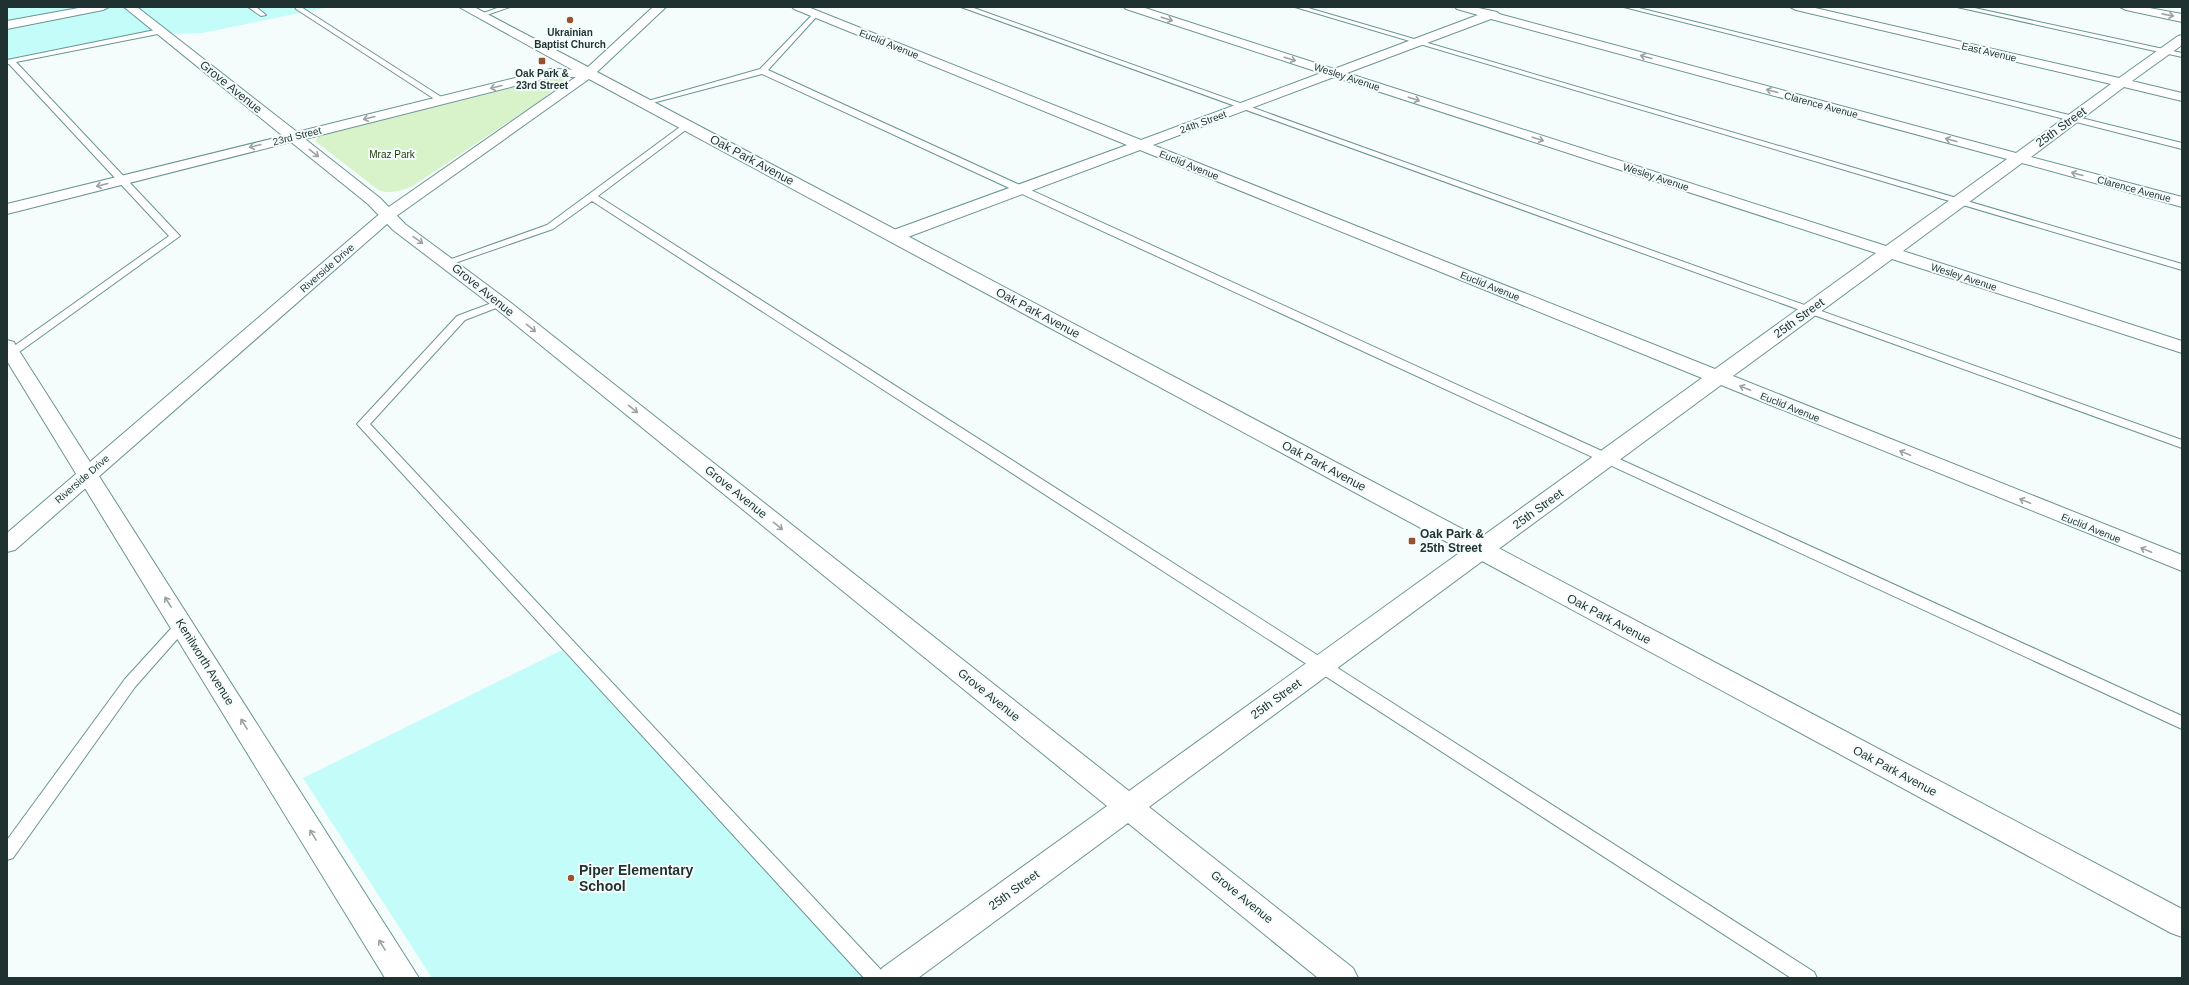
<svg xmlns="http://www.w3.org/2000/svg" width="2189" height="985" viewBox="0 0 2189 985" font-family="Helvetica,sans-serif">
  <style>
    .built { fill: #c4fcf9 }
    .green { fill: #d8f2ca }
    .lines { fill: none; stroke-linecap: round; stroke-linejoin: round }
    .lane-casing { stroke: #6a9593; stroke-width: 2 }
    .street-casing { stroke: #6a9593; stroke-width: 2 }
    .secondary-casing { stroke: #6a9593; stroke-width: 2 }
    .lane { fill: #fff; fill-rule: evenodd }
    .street { fill: #fff; fill-rule: evenodd }
    .secondary { fill: #fff; fill-rule: evenodd }
    .oneway { stroke: #9aa2a2 }
    .poi-dot { fill: #99522b; stroke: #f4fdfc; stroke-width: 1.5 }
    .labels { text-anchor: middle; dominant-baseline: central; stroke-width: 4; stroke-linejoin: round; paint-order: stroke }
    .far-poi-label { font-size: 10px; font-weight: bold; fill: #1f3130; stroke: #f4fdfc }
    .far-street-label { font-size: 10px; fill: #1f3130; stroke: #f4fdfc }
    .far-park-label { font-size: 10px; fill: #213e09; stroke: #f4fdfc }
    .street-label { font-size: 12px; fill: #1f3130; stroke: #f4fdfc }
    .poi-label { font-size: 12px; font-weight: bold; fill: #1f3130; stroke: #f4fdfc; text-anchor: start }
    .near-poi-label { font-size: 14px; font-weight: bold; fill: #1f3130; stroke: #f4fdfc; text-anchor: start }
  </style>
  <rect width="100%" height="100%" fill="#f4fdfc"/>
  <path class="built" d="M 7,7 L 329,7 L 202,33 L 163,34 L 158,31 L 7,62 Z
    M 562,650 L 867,978 L 432,978 L 303,778 Z"/>
  <path class="green" d="M 555,77 L 566,78 L 544,98 L 411,187 C 400,191 387,195 377,189 L 315,141 L 318,137 L 329,133 Z"/>
  <g class="lines">
    <g class="lane-casing">
      <path id="lane" d="M 248,7 L 256,7 L 266,15 L 261,16 Z
        M 295,7 L 301,7 L 446,100 L 439,102 L 296,9 Z
        M 500,7 L 510,7 L 481,17 L 478,15 Z
        M 961,7 L 971,7 L 2182,440 L 2182,448 Z
        M 1295,7 L 1305,7 L 2182,264 L 2182,270 Z
        M 1624,7 L 1635,7 L 2182,143 L 2182,149 Z
        M 1957,7 L 1970,7 L 2182,53 L 2182,57 Z
        M 814,13 L 819,14 L 768,70 L 2182,716 L 2182,729 L 762,74 L 645,105 L 641,103 L 760,69 Z
        M 160,29 L 163,29 L 163,33 L 16,62 L 180,236 L 15,355 L 7,355 L 7,351 L 169,236 L 9,64 L 7,64 L 7,60 Z
        M 684,124 L 691,126 L 598,196 L 1814,972 L 1817,978 L 1791,978 L 592,201 L 553,229 L 452,264 L 448,265 L 443,262 L 547,225 Z
        M 500,300 L 505,303 L 504,305 L 465,320 L 370,424 L 883,972 L 886,978 L 864,978 L 357,424 L 457,316 Z
        M 182,620 L 187,622 L 189,625 L 187,628 L 135,687 L 13,858 L 7,860 L 7,840 L 125,679 L 177,622 Z"/>
    </g>
    <g class="street-casing">
      <path id="street" d="M 124,7 L 137,7 L 297,132 L 551,69 L 594,70 L 596,73 L 589,77 L 551,77 L 305,139 L 380,198 L 405,224 L 506,299 L 1129,791 L 1702,378 L 1140,150 L 900,240 L 888,240 L 886,236 L 888,232 L 1127,145 L 794,9 L 792,7 L 808,7 L 1141,140 L 1321,73 L 1126,9 L 1124,7 L 1142,7 L 1334,69 L 1478,15 L 1457,9 L 1455,7 L 1474,7 L 1497,12 L 1499,14 L 2016,153 L 2111,84 L 1796,10 L 1790,7 L 1811,7 L 2119,78 L 2178,36 L 2182,35 L 2182,45 L 2132,81 L 2182,93 L 2182,101 L 2124,87 L 2031,157 L 2182,197 L 2182,207 L 2022,163 L 1903,251 L 2182,341 L 2182,353 L 1892,259 L 1733,376 L 2182,555 L 2182,571 L 1721,385 L 1149,807 L 1353,968 L 1358,978 L 1318,978 L 1128,823 L 918,978 L 877,978 L 882,968 L 1107,806 L 494,307 L 393,230 L 368,204 L 291,142 L 7,214 L 7,204 L 283,136 ZM 1491,19 L 2007,159 L 1886,246 L 1347,73 ZM 1334,77 L 1876,253 L 1715,369 L 1153,145 Z
        M 2120,7 L 2144,7 L 2182,14 L 2182,22 L 2126,10 Z
        M 7,340 L 14,342 L 16,346 L 419,978 L 385,978 L 7,361 Z"/>
    </g>
    <g class="secondary-casing">
      <path id="secondary" d="M 84,7 L 109,7 L 103,10 L 7,29 L 7,21 Z
        M 459,7 L 474,7 L 588,67 L 653,7 L 666,7 L 597,72 L 2182,909 L 2182,937 L 2171,933 L 589,79 L 395,217 L 15,550 L 7,552 L 7,533 L 383,211 L 580,74 Z"/>
    </g>
    <use href="#lane" class="lane"/>
    <use href="#street" class="street"/>
    <use href="#secondary" class="secondary"/>
  </g>
  <defs><path id="oneway-shaft" d="M-6 0H5M1.5-3L5.5 0L1.5 3" fill="none" stroke-width="1.6" stroke-linecap="round" stroke-linejoin="round"/></defs>
  <g class="oneway">
    <use href="#oneway-shaft" transform="translate(2168 15) rotate(11)"/>
    <use href="#oneway-shaft" transform="translate(1167 19) rotate(18)"/>
    <use href="#oneway-shaft" transform="translate(1646 57) rotate(-165)"/>
    <use href="#oneway-shaft" transform="translate(1290 59) rotate(18)"/>
    <use href="#oneway-shaft" transform="translate(496 87) rotate(166)"/>
    <use href="#oneway-shaft" transform="translate(1772 91) rotate(-165)"/>
    <use href="#oneway-shaft" transform="translate(1414 99) rotate(18)"/>
    <use href="#oneway-shaft" transform="translate(369 118) rotate(166)"/>
    <use href="#oneway-shaft" transform="translate(1538 139) rotate(18)"/>
    <use href="#oneway-shaft" transform="translate(1951 140) rotate(-165)"/>
    <use href="#oneway-shaft" transform="translate(255 146) rotate(166)"/>
    <use href="#oneway-shaft" transform="translate(314 153) rotate(38)"/>
    <use href="#oneway-shaft" transform="translate(2077 174) rotate(-165)"/>
    <use href="#oneway-shaft" transform="translate(102 185) rotate(166)"/>
    <use href="#oneway-shaft" transform="translate(418 240) rotate(35)"/>
    <use href="#oneway-shaft" transform="translate(531 328) rotate(39)"/>
    <use href="#oneway-shaft" transform="translate(1745 388) rotate(-158)"/>
    <use href="#oneway-shaft" transform="translate(633 409) rotate(39)"/>
    <use href="#oneway-shaft" transform="translate(1905 453) rotate(-158)"/>
    <use href="#oneway-shaft" transform="translate(2025 501) rotate(-158)"/>
    <use href="#oneway-shaft" transform="translate(778 526) rotate(39)"/>
    <use href="#oneway-shaft" transform="translate(2146 550) rotate(-158)"/>
    <use href="#oneway-shaft" transform="translate(168 602) rotate(-122)"/>
    <use href="#oneway-shaft" transform="translate(244 724) rotate(-122)"/>
    <use href="#oneway-shaft" transform="translate(313 835) rotate(-122)"/>
    <use href="#oneway-shaft" transform="translate(382 945) rotate(-122)"/>
  </g>
  <g class="poi-dot">
    <circle cx="570" cy="20" r="4"/>
    <rect x="538" y="57" width="8" height="8" rx="2"/>
    <rect x="1408" y="537" width="8" height="8" rx="2"/>
    <circle cx="571" cy="878" r="4"/>
  </g>
  <g class="labels">
    <g class="far-poi-label">
      <text x="570" y="32">Ukrainian<tspan x="570" dy="12">Baptist Church</tspan></text>
      <text x="542" y="73">Oak Park &amp;<tspan x="542" dy="12">23rd Street</tspan></text>
    </g>
    <g class="far-street-label">
      <text transform="translate(889 44) rotate(22)">Euclid Avenue</text>
      <text transform="translate(1989 52) rotate(13)">East Avenue</text>
      <text transform="translate(1347 77) rotate(18)">Wesley Avenue</text>
      <text transform="translate(1821 105) rotate(15)">Clarence Avenue</text>
      <text transform="translate(1203 122) rotate(-20)">24th Street</text>
      <text transform="translate(297 136) rotate(-14)">23rd Street</text>
      <text transform="translate(1189 165) rotate(22)">Euclid Avenue</text>
      <text transform="translate(1656 177) rotate(18)">Wesley Avenue</text>
      <text transform="translate(2134 189) rotate(15)">Clarence Avenue</text>
      <text transform="translate(327 268) rotate(-41)">Riverside Drive</text>
      <text transform="translate(1964 277) rotate(18)">Wesley Avenue</text>
      <text transform="translate(1490 286) rotate(22)">Euclid Avenue</text>
      <text transform="translate(1790 407) rotate(22)">Euclid Avenue</text>
      <text transform="translate(82 479) rotate(-41)">Riverside Drive</text>
      <text transform="translate(2091 528) rotate(22)">Euclid Avenue</text>
    </g>
    <g class="far-park-label">
      <text x="392" y="154">Mraz Park</text>
    </g>
    <g class="street-label">
      <text transform="translate(231 87) rotate(39)">Grove Avenue</text>
      <text transform="translate(2061 127) rotate(-36)">25th Street</text>
      <text transform="translate(752 160) rotate(28)">Oak Park Avenue</text>
      <text transform="translate(483 290) rotate(39)">Grove Avenue</text>
      <text transform="translate(1038 313) rotate(28)">Oak Park Avenue</text>
      <text transform="translate(1799 318) rotate(-36)">25th Street</text>
      <text transform="translate(1324 466) rotate(28)">Oak Park Avenue</text>
      <text transform="translate(736 492) rotate(39)">Grove Avenue</text>
      <text transform="translate(1538 509) rotate(-36)">25th Street</text>
      <text transform="translate(1609 619) rotate(28)">Oak Park Avenue</text>
      <text transform="translate(205 662) rotate(58)">Kenilworth Avenue</text>
      <text transform="translate(989 695) rotate(39)">Grove Avenue</text>
      <text transform="translate(1276 699) rotate(-36)">25th Street</text>
      <text transform="translate(1895 771) rotate(28)">Oak Park Avenue</text>
      <text transform="translate(1014 890) rotate(-36)">25th Street</text>
      <text transform="translate(1242 897) rotate(39)">Grove Avenue</text>
    </g>
    <g class="poi-label">
      <text x="1420" y="534">Oak Park &amp;<tspan x="1420" dy="14">25th Street</tspan></text>
    </g>
    <g class="near-poi-label">
      <text x="579" y="870">Piper Elementary<tspan x="579" dy="16">School</tspan></text>
    </g>
  </g>
  <rect width="2189" height="985" fill="none" stroke="#1f3130" stroke-width="16"/>
</svg>
